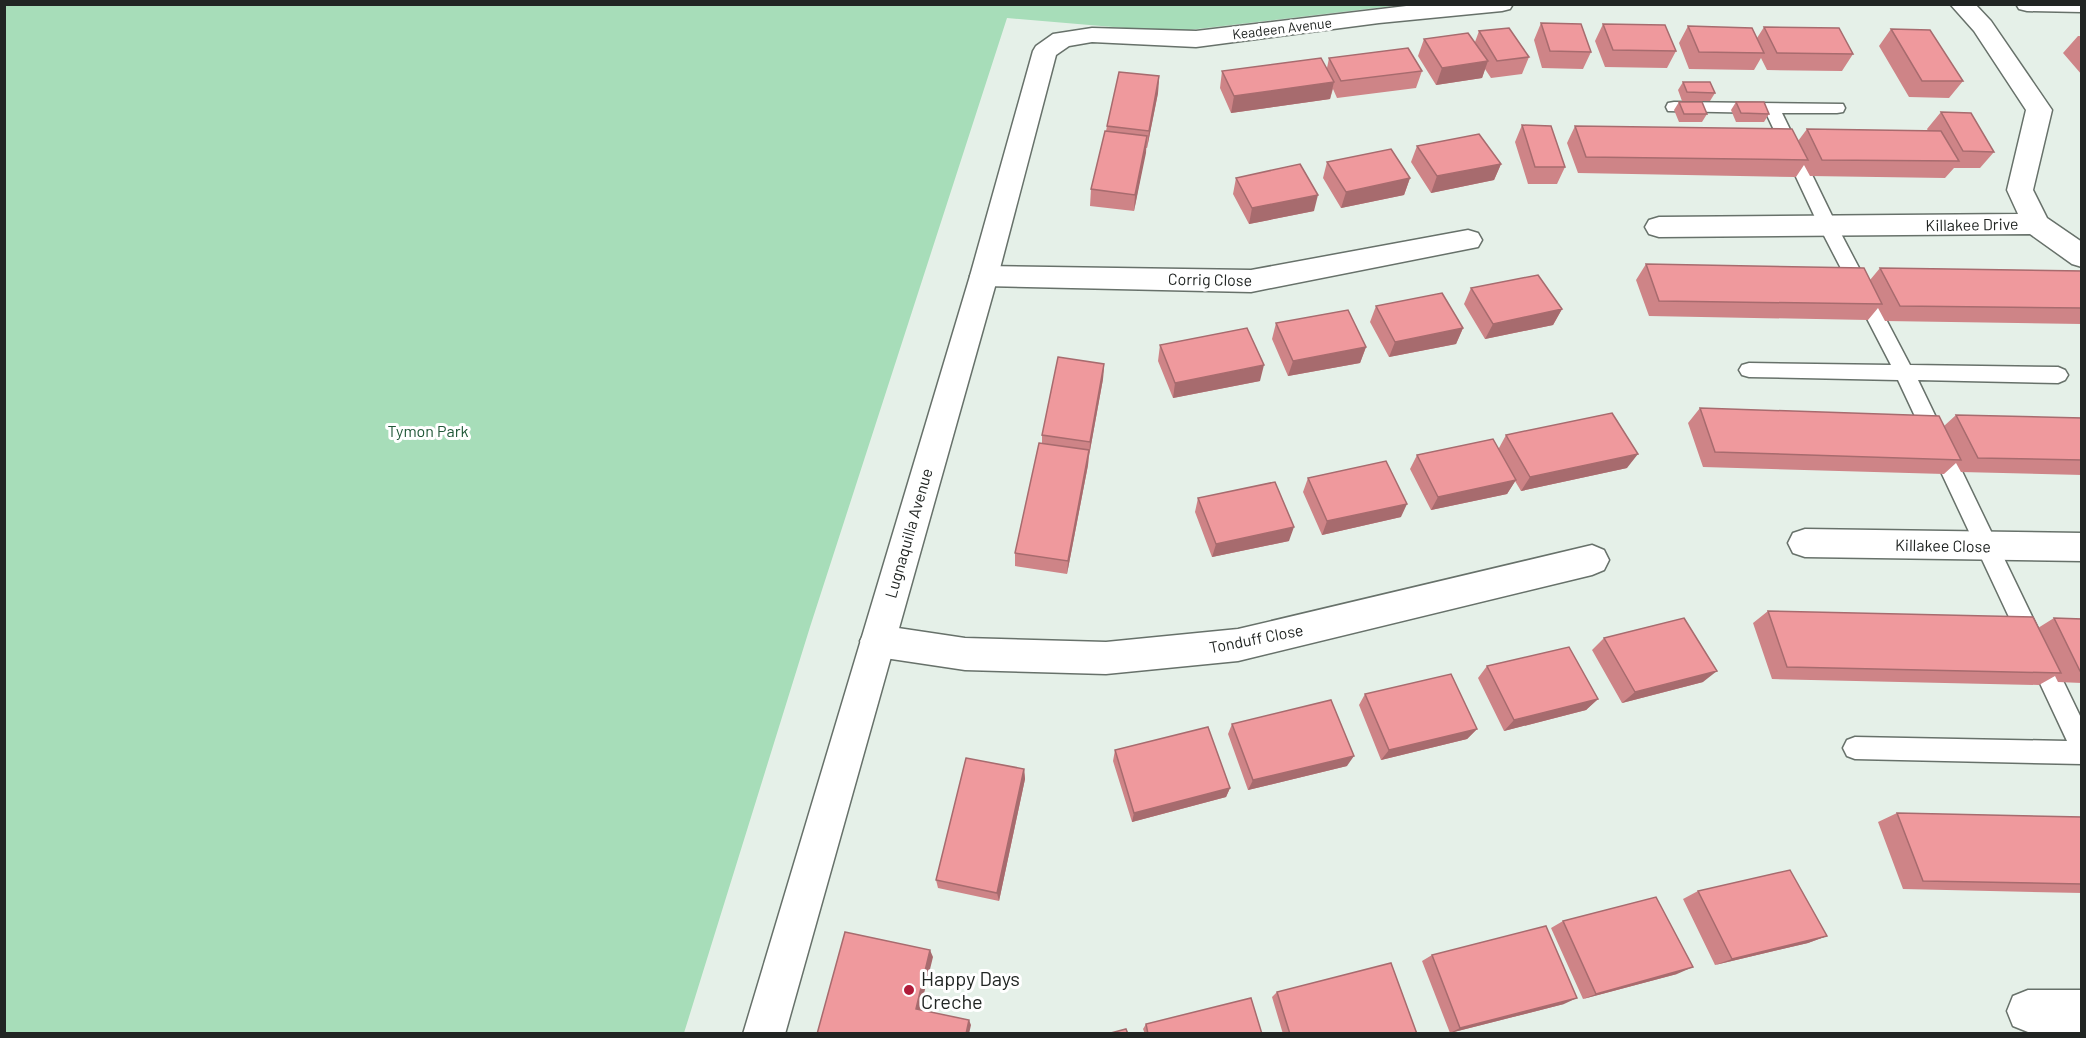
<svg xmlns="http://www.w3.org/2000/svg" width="2086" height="1038" viewBox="0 0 2086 1038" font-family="Barlow,sans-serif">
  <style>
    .green { fill: #a7ddb9 }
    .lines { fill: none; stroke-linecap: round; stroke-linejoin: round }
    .service-casing { stroke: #67716a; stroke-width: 3 }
    .minor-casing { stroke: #67716a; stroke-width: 3 }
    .tertiary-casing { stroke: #67716a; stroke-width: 3 }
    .service { fill: #fff; fill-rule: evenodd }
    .minor { fill: #fff; fill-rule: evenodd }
    .tertiary { fill: #fff; fill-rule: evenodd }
    .wall { fill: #ce8487 }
    .shaded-wall { fill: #a76b6e }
    .building { fill: #ef999d; stroke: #a76b6e; stroke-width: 1.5 }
    .poi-dot { fill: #b01c3a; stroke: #fff; stroke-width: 2 }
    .labels { text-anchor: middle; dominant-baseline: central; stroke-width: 6; stroke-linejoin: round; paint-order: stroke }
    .far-street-label { font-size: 14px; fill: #212523; stroke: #fff }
    .street-label { font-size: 16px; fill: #212523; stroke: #fff }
    .park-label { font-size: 16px; fill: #205737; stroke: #fff }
    .near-poi-label { font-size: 20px; fill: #212523; stroke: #fff; text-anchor: start }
  </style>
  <rect width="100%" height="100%" fill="#e5f0e8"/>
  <path class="green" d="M 5,5 L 1401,5 L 1172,32 L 1007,18 L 810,627 L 684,1033 L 5,1034 Z"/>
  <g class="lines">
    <g class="service-casing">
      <path id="service" d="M 1674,102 L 1843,104 L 1845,108 L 1843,112 L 1837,113 L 1782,113 L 1837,226 L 1910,365 L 2058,367 L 2065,370 L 2068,375 L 2065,380 L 2058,383 L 1918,380 L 2082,720 L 2082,764 L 1855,759 L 1847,756 L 1843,748 L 1847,740 L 1855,737 L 2067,741 L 1898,380 L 1749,377 L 1742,375 L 1739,370 L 1742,365 L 1749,363 L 1891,365 L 1819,226 L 1766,113 L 1668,111 L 1666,107 L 1668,103 Z"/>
    </g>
    <g class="minor-casing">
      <path id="minor" d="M 1950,4 L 1975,4 L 1991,21 L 2052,110 L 2033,190 L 2047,218 L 2082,242 L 2082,267 L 2072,264 L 2030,234 L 1659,237 L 1649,234 L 1645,227 L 1649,220 L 1659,217 L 2018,214 L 2007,190 L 2026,110 L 1974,31 Z
        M 2016,4 L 2082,4 L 2082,12 L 2027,11 L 2019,9 Z
        M 1468,230 L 1478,233 L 1482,240 L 1478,247 L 1251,292 L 984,286 L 974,283 L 970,276 L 974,269 L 984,266 L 1251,270 Z
        M 1805,529 L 2082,533 L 2082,561 L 1805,557 L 1793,553 L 1788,543 L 1793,533 Z
        M 1592,545 L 1604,550 L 1609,560 L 1604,570 L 1592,575 L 1238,661 L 1106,674 L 965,670 L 878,657 L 866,652 L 860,641 L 866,630 L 878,625 L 965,638 L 1106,642 L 1238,629 Z
        M 2028,990 L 2082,990 L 2082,1032 L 2028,1032 L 2013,1026 L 2007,1011 L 2013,996 Z"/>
    </g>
    <g class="tertiary-casing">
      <path id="tertiary" d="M 1423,4 L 1513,4 L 1510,9 L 1502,11 L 1379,23 L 1196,47 L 1092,42 L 1069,46 L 1056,55 L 998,276 L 785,1034 L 743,1034 L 970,276 L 1033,51 L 1036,46 L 1053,34 L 1092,28 L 1196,31 Z"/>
    </g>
    <use href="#service" class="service"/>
    <use href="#minor" class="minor"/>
    <use href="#tertiary" class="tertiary"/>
  </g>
  <path class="wall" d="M 1541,23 L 1591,52 L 1583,69 L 1542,68 L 1534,40 Z
    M 1603,24 L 1676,51 L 1667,68 L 1605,67 L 1595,41 Z
    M 1688,26 L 1757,38 L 1764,27 L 1853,54 L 1842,71 L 1767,70 L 1761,58 L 1754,70 L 1689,69 L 1679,43 Z
    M 1891,29 L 1963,81 L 1949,98 L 1909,97 L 1879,46 Z
    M 1479,31 L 1529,57 L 1522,74 L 1491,78 L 1485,69 L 1482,78 L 1436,85 L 1418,56 L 1424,39 L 1475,42 Z
    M 2078,36 L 2082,36 L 2082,75 L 2063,53 Z
    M 1329,58 L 1422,71 L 1416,88 L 1337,98 L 1333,89 L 1330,99 L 1231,113 L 1220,88 L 1222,71 L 1327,68 Z
    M 1159,76 L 1158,93 L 1147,148 L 1146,148 L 1134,211 L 1090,206 L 1091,189 L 1106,131 L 1107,126 Z
    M 1683,82 L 1715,93 L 1710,101 L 1682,101 L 1678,90 Z
    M 1679,102 L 1707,114 L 1702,122 L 1679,122 L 1674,110 Z
    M 1736,102 L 1769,114 L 1764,122 L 1736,122 L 1731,110 Z
    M 1941,112 L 1994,152 L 1980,168 L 1954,168 L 1945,178 L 1810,176 L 1804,165 L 1796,177 L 1578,173 L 1567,143 L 1575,126 L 1798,141 L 1807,129 L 1928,131 L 1927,129 Z
    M 1522,125 L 1565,167 L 1557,184 L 1528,184 L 1515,142 Z
    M 1417,146 L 1501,164 L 1494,180 L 1431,193 L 1411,162 Z
    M 1327,162 L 1410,178 L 1404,195 L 1341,208 L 1323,178 Z
    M 1236,178 L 1314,211 L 1249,224 L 1233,194 Z
    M 1646,264 L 1870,280 L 1880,268 L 2082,271 L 2082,324 L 1885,321 L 1878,308 L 1868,320 L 1649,316 L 1636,280 Z
    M 1471,288 L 1562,309 L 1553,325 L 1485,339 L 1464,304 Z
    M 1376,306 L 1463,328 L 1456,344 L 1389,357 L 1370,322 Z
    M 1276,323 L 1366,347 L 1360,363 L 1288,376 L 1272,339 Z
    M 1160,345 L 1260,381 L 1173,398 L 1158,361 Z
    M 1104,364 L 1103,379 L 1089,456 L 1088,465 L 1067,574 L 1015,566 L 1015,553 L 1042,444 L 1042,435 Z
    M 1700,408 L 1944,426 L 1956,415 L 2082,418 L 2082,475 L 1961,472 L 1956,463 L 1944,474 L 1703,467 L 1688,423 Z
    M 1506,435 L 1627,468 L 1521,491 L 1515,481 L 1507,494 L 1431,510 L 1410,469 L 1417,455 L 1499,448 Z
    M 1308,478 L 1401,517 L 1322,535 L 1303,492 Z
    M 1198,498 L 1289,541 L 1212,557 L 1195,512 Z
    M 1768,611 L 2038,628 L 2054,618 L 2082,619 L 2082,683 L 2058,682 L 2055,676 L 2039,685 L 1772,679 L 1753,623 Z
    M 1604,638 L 1703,682 L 1622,703 L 1592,650 Z
    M 1487,666 L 1598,699 L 1586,710 L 1504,731 L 1478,678 Z
    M 1365,694 L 1477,729 L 1467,739 L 1381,760 L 1359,705 Z
    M 1232,724 L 1347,766 L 1248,790 L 1228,734 Z
    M 1115,750 L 1230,788 L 1226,797 L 1132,822 L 1113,761 Z
    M 1024,769 L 1025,779 L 999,901 L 938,888 L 936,880 Z
    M 1897,813 L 2082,817 L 2082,893 L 1903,889 L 1878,822 Z
    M 1698,891 L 1827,936 L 1808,943 L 1715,965 L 1683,899 Z
    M 1563,921 L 1677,974 L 1583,999 L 1551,928 Z
    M 1432,955 L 1564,1004 L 1450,1033 L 1422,961 Z
    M 1277,992 L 1417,1034 L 1283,1034 L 1272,997 Z
    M 1146,1024 L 1262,1034 L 1145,1034 L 1143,1029 Z"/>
  <path class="shaded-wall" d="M 1488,61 L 1482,78 L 1436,85 L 1442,68 Z
    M 1159,76 L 1158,93 L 1147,148 L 1149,131 Z
    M 1334,82 L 1330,99 L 1231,113 L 1234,96 Z
    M 1147,136 L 1146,153 L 1134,211 L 1135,195 Z
    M 1501,164 L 1494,180 L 1431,193 L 1437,176 Z
    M 1410,178 L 1404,195 L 1341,208 L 1346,192 Z
    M 1318,195 L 1314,211 L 1249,224 L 1252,208 Z
    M 1562,309 L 1553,325 L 1485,339 L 1493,324 Z
    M 1463,328 L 1456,344 L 1389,357 L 1395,342 Z
    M 1366,347 L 1360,363 L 1288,376 L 1293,361 Z
    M 1104,364 L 1103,379 L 1089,456 L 1090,442 Z
    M 1264,365 L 1260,381 L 1173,398 L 1175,383 Z
    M 1089,450 L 1088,465 L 1067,574 L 1068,561 Z
    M 1638,454 L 1627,468 L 1521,491 L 1530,477 Z
    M 1516,480 L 1507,494 L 1431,510 L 1438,497 Z
    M 1407,504 L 1401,517 L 1322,535 L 1327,521 Z
    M 1294,527 L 1289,541 L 1212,557 L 1216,544 Z
    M 1717,671 L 1703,682 L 1622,703 L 1635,692 Z
    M 1598,699 L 1586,710 L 1504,731 L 1514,720 Z
    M 1477,729 L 1467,739 L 1381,760 L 1389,750 Z
    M 1354,756 L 1347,766 L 1248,790 L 1253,780 Z
    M 1024,769 L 1025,779 L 999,901 L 997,893 Z
    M 1230,788 L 1226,797 L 1132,822 L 1134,813 Z
    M 1827,936 L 1808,943 L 1715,965 L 1732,959 Z
    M 930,950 L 933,957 L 919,1014 L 916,1009 Z
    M 1693,967 L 1677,974 L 1583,999 L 1596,994 Z
    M 1577,998 L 1564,1004 L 1450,1033 L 1460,1028 Z
    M 969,1020 L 971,1025 L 969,1034 L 966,1034 Z"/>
  <path class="building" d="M 1541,23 L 1581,24 L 1591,52 L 1550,51 Z
    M 1603,24 L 1665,25 L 1676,51 L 1613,50 Z
    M 1688,26 L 1752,28 L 1764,53 L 1699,52 Z
    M 1764,27 L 1839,28 L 1853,54 L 1777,53 Z
    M 1509,28 L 1529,57 L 1497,61 L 1479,31 Z
    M 1891,29 L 1930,30 L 1963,81 L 1922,81 Z
    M 1468,33 L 1488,61 L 1442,68 L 1424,39 Z
    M 1408,48 L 1422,71 L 1341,81 L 1329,58 Z
    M 1321,58 L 1334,82 L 1234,96 L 1222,71 Z
    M 1119,72 L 1159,76 L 1149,131 L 1107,126 Z
    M 1683,82 L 1710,82 L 1715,93 L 1687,92 Z
    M 1679,102 L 1702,102 L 1707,114 L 1684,114 Z
    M 1736,102 L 1764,102 L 1769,114 L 1741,113 Z
    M 1941,112 L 1971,113 L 1994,152 L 1963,151 Z
    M 1522,125 L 1551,126 L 1565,167 L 1535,167 Z
    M 1575,126 L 1792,129 L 1808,160 L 1586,157 Z
    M 1807,129 L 1941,131 L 1959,161 L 1822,160 Z
    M 1105,131 L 1147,136 L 1135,195 L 1091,189 Z
    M 1479,134 L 1501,164 L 1437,176 L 1417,146 Z
    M 1391,149 L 1410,178 L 1346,192 L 1327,162 Z
    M 1300,164 L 1318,195 L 1252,208 L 1236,178 Z
    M 1646,264 L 1864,268 L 1882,304 L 1659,301 Z
    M 1880,268 L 2082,271 L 2082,308 L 1900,306 Z
    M 1538,275 L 1562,309 L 1493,324 L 1471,288 Z
    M 1442,293 L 1463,328 L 1395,342 L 1376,306 Z
    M 1348,310 L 1366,347 L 1293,361 L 1276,323 Z
    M 1247,328 L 1264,365 L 1175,383 L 1160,345 Z
    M 1058,357 L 1104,364 L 1090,442 L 1042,435 Z
    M 1700,408 L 1939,416 L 1961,460 L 1715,452 Z
    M 1612,413 L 1638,454 L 1530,477 L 1506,435 Z
    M 1956,415 L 2082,418 L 2082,460 L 1978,458 Z
    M 1493,439 L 1516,480 L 1438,497 L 1417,455 Z
    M 1039,443 L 1089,450 L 1068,561 L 1015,553 Z
    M 1386,461 L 1407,504 L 1327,521 L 1308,478 Z
    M 1275,482 L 1294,527 L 1216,544 L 1198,498 Z
    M 1768,611 L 2033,617 L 2061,673 L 1787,667 Z
    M 1684,618 L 1717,671 L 1635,692 L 1604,638 Z
    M 2054,618 L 2082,619 L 2082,671 L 2080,671 Z
    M 1569,647 L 1598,699 L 1514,720 L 1487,666 Z
    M 1451,674 L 1477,729 L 1389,750 L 1365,694 Z
    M 1331,700 L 1354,756 L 1253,780 L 1232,724 Z
    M 1208,727 L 1230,788 L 1134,813 L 1115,750 Z
    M 966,758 L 1024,769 L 997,893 L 936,880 Z
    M 1897,813 L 2082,817 L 2082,884 L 1923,881 Z
    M 1790,870 L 1827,936 L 1732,959 L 1698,891 Z
    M 1656,897 L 1693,967 L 1596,994 L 1563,921 Z
    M 1546,926 L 1577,998 L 1460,1028 L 1432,955 Z
    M 845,932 L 930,950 L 916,1009 L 969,1020 L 966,1034 L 817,1034 Z
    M 1391,963 L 1417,1034 L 1290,1034 L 1277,992 Z
    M 1251,998 L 1262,1034 L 1148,1034 L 1146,1024 Z
    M 1126,1029 L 1128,1034 L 1107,1034 Z"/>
  <circle class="poi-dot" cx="909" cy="990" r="6"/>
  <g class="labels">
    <g class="far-street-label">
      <text transform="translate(1282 28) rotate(-7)">Keadeen Avenue</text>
    </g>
    <g class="street-label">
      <text transform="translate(1972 224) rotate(-1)">Killakee Drive</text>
      <text transform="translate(1210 279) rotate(1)">Corrig Close</text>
      <text transform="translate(908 533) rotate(-74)">Lugnaquilla Avenue</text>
      <text transform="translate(1943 545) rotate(1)">Killakee Close</text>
      <text transform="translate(1256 638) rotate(-11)">Tonduff Close</text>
    </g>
    <g class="park-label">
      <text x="428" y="430">Tymon Park</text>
    </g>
    <g class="near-poi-label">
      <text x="921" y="978">Happy Days<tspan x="921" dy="23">Creche</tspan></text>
    </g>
  </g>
  <rect width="2086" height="1038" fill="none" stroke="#212523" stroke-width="12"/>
</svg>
